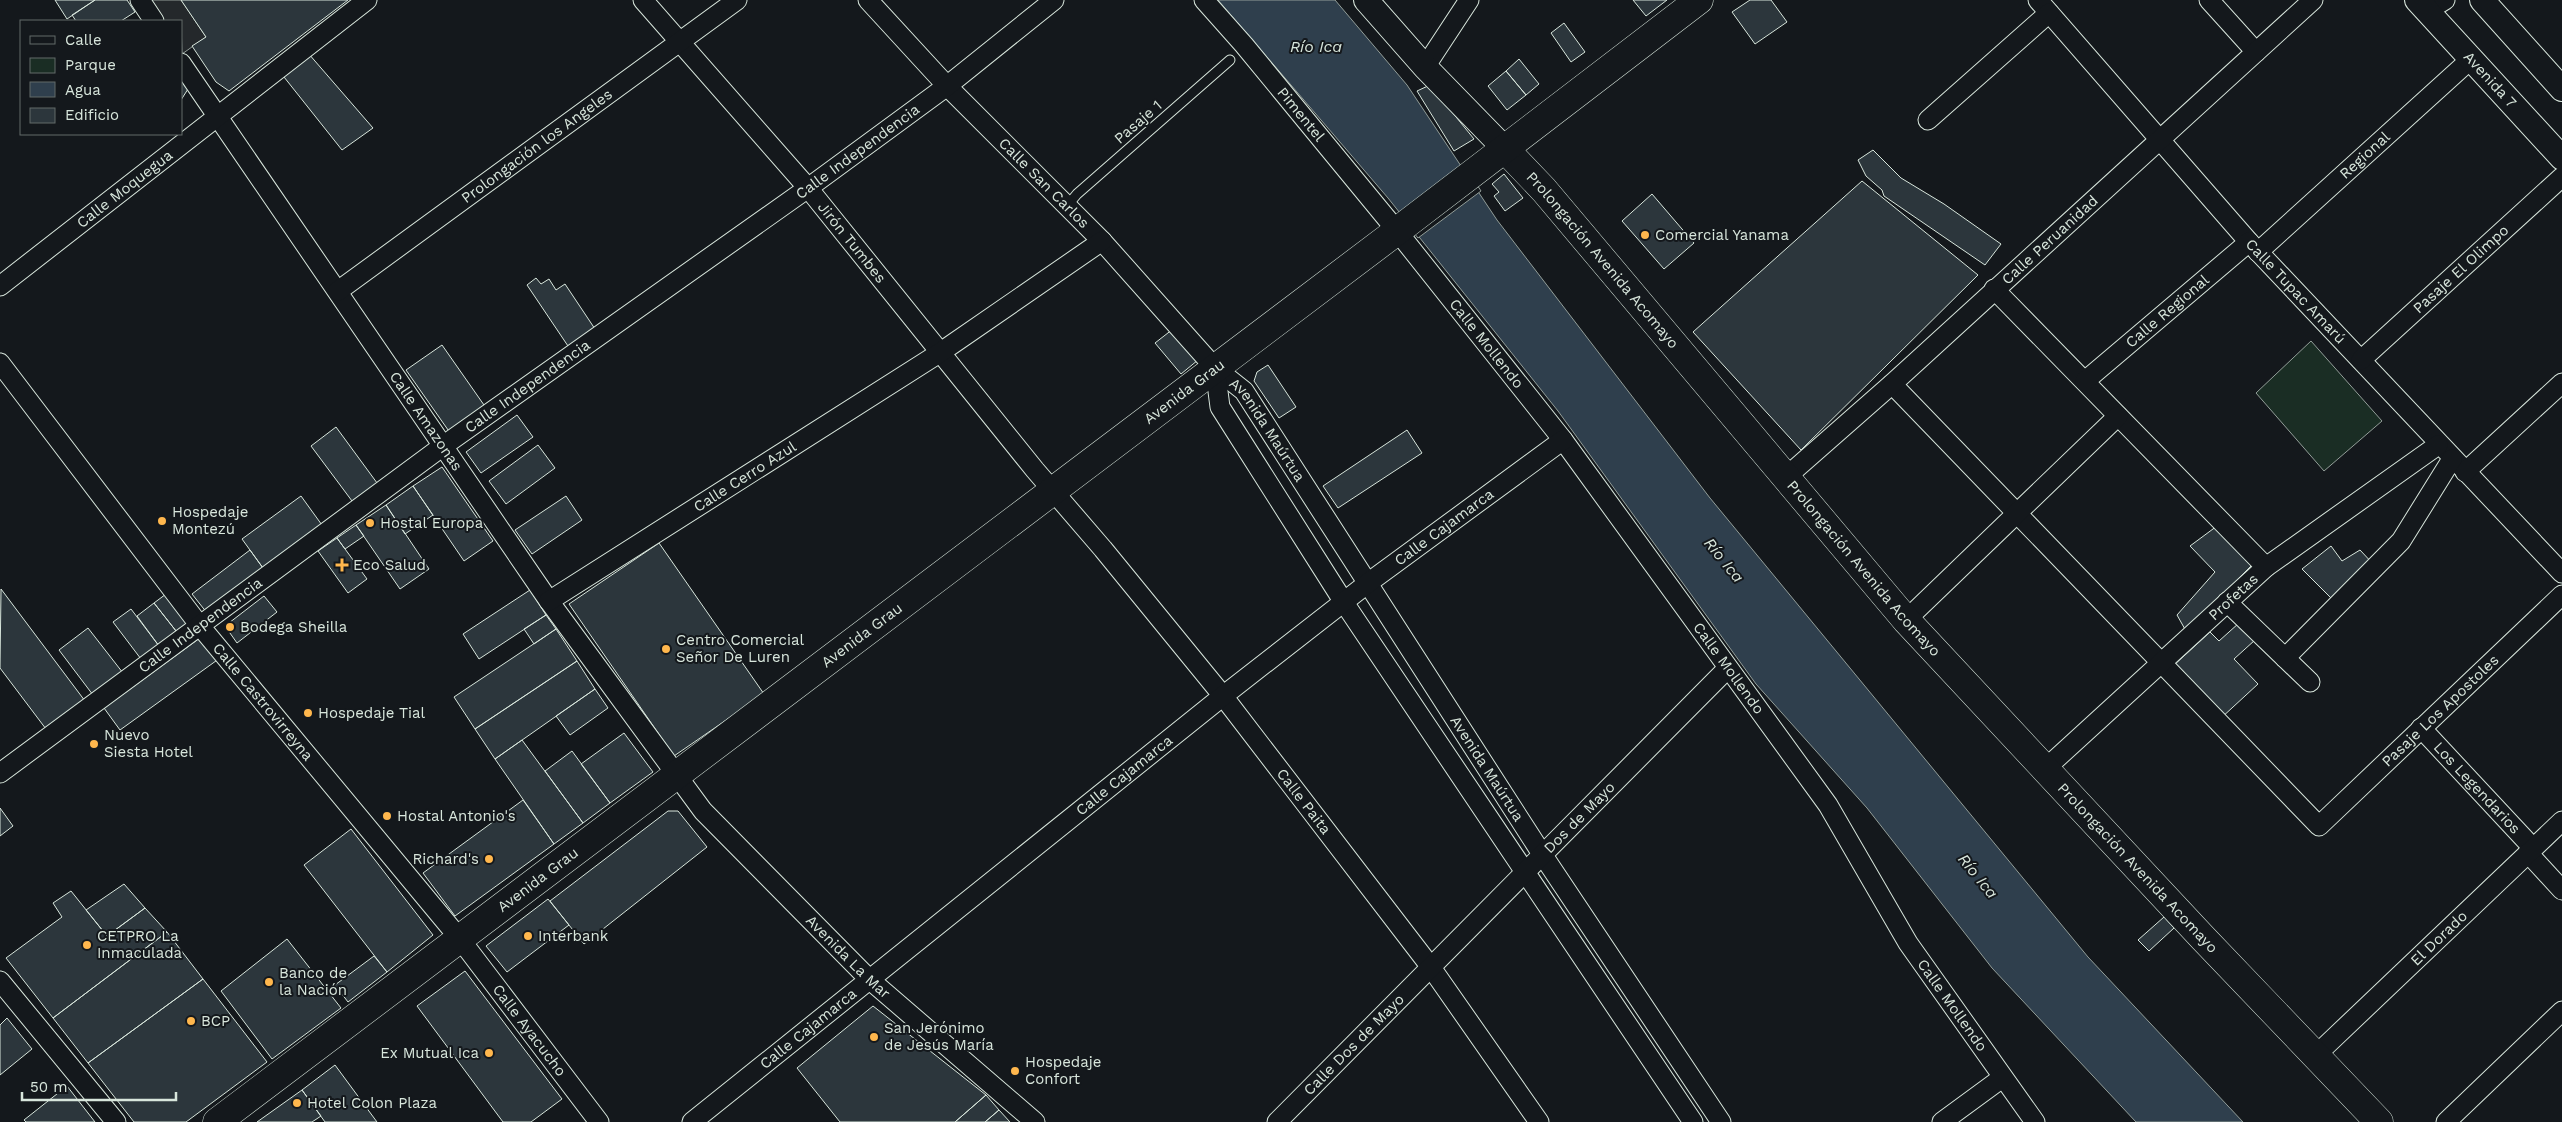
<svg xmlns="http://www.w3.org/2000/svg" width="2562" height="1122" viewBox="0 0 2562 1122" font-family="'Work Sans',sans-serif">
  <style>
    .green { fill: #1a2d24; stroke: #939e99 }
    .parking { fill: #24282b; stroke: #939e99 }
    .water { fill: #2f3f4d; stroke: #939e99 }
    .pier { fill: #14181c; stroke: #939e99 }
    .building { fill: #2c363c; stroke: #d8e6dc }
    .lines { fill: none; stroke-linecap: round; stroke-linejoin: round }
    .service-casing { stroke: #d8e6dc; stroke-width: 11 }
    .minor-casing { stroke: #d8e6dc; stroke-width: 21 }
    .tertiary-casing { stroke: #d8e6dc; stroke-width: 26 }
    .primary-casing { stroke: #d8e6dc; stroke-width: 29 }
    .service { stroke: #14181c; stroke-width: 9 }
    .minor { stroke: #14181c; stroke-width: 19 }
    .tertiary { stroke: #14181c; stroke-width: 24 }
    .primary { stroke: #14181c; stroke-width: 28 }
    .poi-dot { fill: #ffb74d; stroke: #14181c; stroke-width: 2 }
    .labels { text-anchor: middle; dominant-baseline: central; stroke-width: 4; stroke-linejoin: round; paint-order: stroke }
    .street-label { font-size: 15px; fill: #d8e6dc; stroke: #14181c }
    .poi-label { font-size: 15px; fill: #d8e6dc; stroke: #14181c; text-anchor: start }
    .water-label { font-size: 16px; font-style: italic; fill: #d8e6dc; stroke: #14181c }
  </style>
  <rect width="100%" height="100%" fill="#14181c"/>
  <path class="green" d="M 2311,341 L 2382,421 L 2324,471 L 2256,393 Z"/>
  <path class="parking" d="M 146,0 L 181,0 L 206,37 L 182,54 L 181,21 L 160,21 Z"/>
  <path class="water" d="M 1218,0 L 1335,0 L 1407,85 L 1497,220 L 1710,498 L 2088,957 L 2243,1122 L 2136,1122 L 1992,968 L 1867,808 L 1756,684 L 1558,411 L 1388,198 Z"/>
  <path class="pier" d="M 1467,169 L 1481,191 L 1418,238 L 1402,218 Z"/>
  <path class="building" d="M 55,0 L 95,0 L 67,19 Z
    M 95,0 L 127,0 L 135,12 L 121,21 L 76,21 L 72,15 Z
    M 181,0 L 348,0 L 229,91 L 216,82 L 192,46 L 206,37 Z
    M 1633,0 L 1667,0 L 1646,16 Z
    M 1750,0 L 1771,0 L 1787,22 L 1755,44 L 1732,12 Z
    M 1564,23 L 1585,52 L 1571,62 L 1551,33 Z
    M 308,53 L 373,128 L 342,150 L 284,77 Z
    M 1519,59 L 1539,84 L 1526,95 L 1506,71 Z
    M 1506,71 L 1526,95 L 1507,110 L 1488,86 Z
    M 181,79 L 188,89 L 181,100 Z
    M 1430,85 L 1474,139 L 1454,151 L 1417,91 Z
    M 1873,150 L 1901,178 L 1944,204 L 2001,244 L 1985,265 L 1884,196 L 1882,190 L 1866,176 L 1858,160 Z
    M 1504,174 L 1523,198 L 1505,211 L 1494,196 L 1499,192 L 1492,184 Z
    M 1862,181 L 1978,275 L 1801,450 L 1693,332 Z
    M 1652,194 L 1694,243 L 1664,269 L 1622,221 Z
    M 536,278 L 541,284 L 549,279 L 556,290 L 565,284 L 597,332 L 570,349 L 527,285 Z
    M 1173,329 L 1198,360 L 1181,374 L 1155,343 Z
    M 442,345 L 491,415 L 453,437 L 406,370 Z
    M 1268,365 L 1296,407 L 1279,418 L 1254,381 L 1257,372 Z
    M 517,415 L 533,437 L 481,473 L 466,452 Z
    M 336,427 L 380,487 L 355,505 L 311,446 Z
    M 1407,430 L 1422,453 L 1338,508 L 1323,486 Z
    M 538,445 L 555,468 L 506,504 L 489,481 Z
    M 442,467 L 493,541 L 464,561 L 413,486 Z
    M 413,486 L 433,515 L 405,534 L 386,505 Z
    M 301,496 L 327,532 L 268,575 L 242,539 Z
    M 566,496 L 582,520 L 532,554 L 515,530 Z
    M 386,505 L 429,569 L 400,589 L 356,525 Z
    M 356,525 L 364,536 L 345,549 L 337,538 Z
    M 2217,526 L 2253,564 L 2186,631 L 2177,615 L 2215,572 L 2190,546 Z
    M 337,538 L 367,579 L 348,593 L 318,551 Z
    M 659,543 L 764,694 L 674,756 L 569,604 Z
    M 2331,546 L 2342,561 L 2360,550 L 2375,566 L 2334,601 L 2302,569 Z
    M 250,550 L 268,575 L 211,618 L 192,594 Z
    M 1,589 L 88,705 L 49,733 L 0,668 Z
    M 530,590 L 546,615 L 479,659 L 463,634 Z
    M 170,591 L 192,626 L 180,636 L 154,603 Z
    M 264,596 L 277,612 L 237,643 L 225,626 Z
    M 154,603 L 180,636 L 162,650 L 137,616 Z
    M 131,609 L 162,650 L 144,663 L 113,622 Z
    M 546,615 L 556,629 L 534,644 L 524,629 Z
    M 2239,623 L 2255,640 L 2234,659 L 2258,684 L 2220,719 L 2172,667 L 2210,632 L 2219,641 Z
    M 88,628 L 123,673 L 93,695 L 59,650 Z
    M 556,629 L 577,661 L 475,729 L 454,697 Z
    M 204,635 L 220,658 L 120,730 L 104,708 Z
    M 577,661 L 595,689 L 495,759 L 475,729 Z
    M 595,689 L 608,708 L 570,735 L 556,716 Z
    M 624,733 L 653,772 L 610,803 L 581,764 Z
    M 522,740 L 583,823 L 554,844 L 495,759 Z
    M 572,751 L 610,803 L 583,823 L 545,771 Z
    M 523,800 L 554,844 L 455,916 L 423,873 Z
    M 0,808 L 13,826 L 0,836 Z
    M 668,811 L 678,811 L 707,847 L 584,944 L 550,901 Z
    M 351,829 L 433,935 L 387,972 L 304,865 Z
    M 124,884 L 145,908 L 107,936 L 86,910 Z
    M 71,891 L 107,936 L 145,908 L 167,932 L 53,1018 L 6,958 L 62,917 L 53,903 Z
    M 548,899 L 569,925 L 507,972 L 486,946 Z
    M 2164,917 L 2174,928 L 2149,951 L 2138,940 Z
    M 167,932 L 203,979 L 88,1063 L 53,1018 Z
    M 287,939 L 341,1008 L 272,1059 L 221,991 Z
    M 374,956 L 387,972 L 348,1002 L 335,985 Z
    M 465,971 L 562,1099 L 531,1122 L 503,1122 L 417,1006 Z
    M 203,979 L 267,1062 L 186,1122 L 134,1122 L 88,1063 Z
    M 873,1006 L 986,1095 L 955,1122 L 840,1122 L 797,1068 Z
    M 7,1018 L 32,1049 L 0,1075 L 0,1025 Z
    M 335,1065 L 377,1122 L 325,1122 L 302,1090 Z
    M 67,1086 L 95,1122 L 26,1122 L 24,1120 Z
    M 302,1090 L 321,1116 L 312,1122 L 257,1122 Z
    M 986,1095 L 999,1110 L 985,1122 L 955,1122 Z
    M 999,1110 L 1010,1122 L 985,1122 Z"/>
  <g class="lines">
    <g class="service-casing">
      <path id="service" d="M 1067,206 L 1077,194 L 1230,60"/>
    </g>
    <g class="minor-casing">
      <g id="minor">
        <path d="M 140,0 L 154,21"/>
        <path id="s1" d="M 643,0 L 808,188 L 1035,470 L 1103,549 L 1223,696 L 1430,966 L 1539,1122"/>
        <path id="s2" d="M 868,0 L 947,86 L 1102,241 L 1215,368 L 1244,391 L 1542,854 L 1721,1122"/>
        <path id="s3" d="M 1204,0 L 1244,45 L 1397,231 L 1563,440 L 1828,805 L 1908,943 L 2035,1122"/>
        <path id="s4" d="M 2038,0 L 2249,242 L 2562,573"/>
        <path d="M 2209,0 L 2256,52"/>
        <path d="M 2427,11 L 2445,0"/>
        <path id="s5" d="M 181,63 L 549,601 L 703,811 L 869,979 L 1035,1122"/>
        <path d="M 1425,67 L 1469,0"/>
        <path d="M 1928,120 L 2049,13"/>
        <path id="s6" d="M 2258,252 L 2471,59"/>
        <path id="s7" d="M 0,286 L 367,0"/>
        <path d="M 1994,289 L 2266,567"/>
        <path id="s8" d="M 338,291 L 737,0"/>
        <path id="s9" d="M 2361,360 L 2562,177"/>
        <path id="s10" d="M 0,363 L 200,626 L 460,939 L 599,1122"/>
        <path d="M 1215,368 L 1220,407 L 1345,604 L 1693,1122"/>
        <path id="s11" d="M 2085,381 L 2249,242"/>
        <path id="s12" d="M 1892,384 L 2319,826 L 2562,595"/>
        <path d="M 2465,472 L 2562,383"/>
        <path id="s13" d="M 1785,478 L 1892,384 L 2313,0"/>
        <path id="s14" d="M 549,601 L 941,352 L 1102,241"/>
        <path d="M 2227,602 L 2310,682"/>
        <path d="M 1906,620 L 2118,416"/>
        <path d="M 2285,658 L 2401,541 L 2452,459"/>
        <path id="s15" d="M 2421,728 L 2533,848"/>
        <path id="s16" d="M 2045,769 L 2266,567 L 2438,445"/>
        <path id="s17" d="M 0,773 L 443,446 L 808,188 L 947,86 L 1054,0"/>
        <path d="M 2528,853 L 2562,890"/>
        <path d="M 0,981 L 116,1122"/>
        <path id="s18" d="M 2315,1056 L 2562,821"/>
        <path id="s19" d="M 692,1122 L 1223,696 L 1368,583 L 1563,440"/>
        <path id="s20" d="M 1277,1122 L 1727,669"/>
        <path d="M 1942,1122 L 2002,1078"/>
        <path d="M 2446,1122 L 2562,1011"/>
      </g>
    </g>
    <g class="tertiary-casing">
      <g id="tertiary">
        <path d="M 1366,0 L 1425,67 L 1505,149"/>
        <path id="s21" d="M 2417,0 L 2562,158"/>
        <path d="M 2482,0 L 2562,89"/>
      </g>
    </g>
    <g class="primary-casing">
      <g id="primary">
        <path id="s22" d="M 1505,149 L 1544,190 L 1906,620 L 2203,938 L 2379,1122"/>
        <path id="s23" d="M 217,1122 L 1405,225 L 1699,0"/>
      </g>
    </g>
    <use href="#service" class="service"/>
    <use href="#minor" class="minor"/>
    <use href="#tertiary" class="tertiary"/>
    <use href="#primary" class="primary"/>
  </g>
  <g class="poi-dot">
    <circle cx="1645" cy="235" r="5"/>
    <circle cx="162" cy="521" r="5"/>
    <circle cx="370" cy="523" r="5"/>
    <path d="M339.5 557.5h5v5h5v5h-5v5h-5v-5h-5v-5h5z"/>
    <circle cx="230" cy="627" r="5"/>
    <circle cx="666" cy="649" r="5"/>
    <circle cx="308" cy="713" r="5"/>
    <circle cx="94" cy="744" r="5"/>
    <circle cx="387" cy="816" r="5"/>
    <circle cx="489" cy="859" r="5"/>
    <circle cx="528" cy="936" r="5"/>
    <circle cx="87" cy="945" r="5"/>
    <circle cx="269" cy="982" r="5"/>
    <circle cx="191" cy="1021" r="5"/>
    <circle cx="874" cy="1037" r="5"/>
    <circle cx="489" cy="1053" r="5"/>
    <circle cx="1015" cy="1071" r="5"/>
    <circle cx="297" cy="1103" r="5"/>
  </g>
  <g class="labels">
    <g class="street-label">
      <text stroke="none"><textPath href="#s21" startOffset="108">Avenida 7</textPath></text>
      <text stroke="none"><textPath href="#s3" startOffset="150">Pimentel</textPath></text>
      <text transform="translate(1138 122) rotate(-41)">Pasaje 1</text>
      <text stroke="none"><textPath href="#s8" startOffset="246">Prolongación los Angeles</textPath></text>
      <text stroke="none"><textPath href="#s17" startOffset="1059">Calle Independencia</textPath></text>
      <text stroke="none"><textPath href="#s6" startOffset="144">Regional</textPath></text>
      <text stroke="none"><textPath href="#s2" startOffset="254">Calle San Carlos</textPath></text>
      <text stroke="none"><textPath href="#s7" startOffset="158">Calle Moquegua</textPath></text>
      <text stroke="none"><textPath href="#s13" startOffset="356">Calle Peruanidad</textPath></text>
      <text stroke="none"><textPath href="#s1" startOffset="320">Jirón Tumbes</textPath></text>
      <text stroke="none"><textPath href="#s22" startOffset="148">Prolongación Avenida Acomayo</textPath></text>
      <text stroke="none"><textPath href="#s9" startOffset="135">Pasaje El Olimpo</textPath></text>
      <text stroke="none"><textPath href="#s4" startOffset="389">Calle Tupac Amarú</textPath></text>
      <text stroke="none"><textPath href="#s11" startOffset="108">Calle Regional</textPath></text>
      <text stroke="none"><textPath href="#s3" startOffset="445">Calle Mollendo</textPath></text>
      <text stroke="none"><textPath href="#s17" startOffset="654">Calle Independencia</textPath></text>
      <text stroke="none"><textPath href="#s23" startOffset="1212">Avenida Grau</textPath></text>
      <text stroke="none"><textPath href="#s5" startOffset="434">Calle Amazonas</textPath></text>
      <text stroke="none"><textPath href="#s2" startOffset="588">Avenida Maúrtua</textPath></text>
      <text stroke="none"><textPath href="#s14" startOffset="232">Calle Cerro Azul</textPath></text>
      <text stroke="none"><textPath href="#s19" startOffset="959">Calle Cajamarca</textPath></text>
      <text stroke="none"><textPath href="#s22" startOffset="552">Prolongación Avenida Acomayo</textPath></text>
      <text stroke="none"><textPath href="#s16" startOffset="255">Profetas</textPath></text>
      <text stroke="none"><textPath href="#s17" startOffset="249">Calle Independencia</textPath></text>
      <text stroke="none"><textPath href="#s23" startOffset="808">Avenida Grau</textPath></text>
      <text stroke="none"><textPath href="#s3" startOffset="850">Calle Mollendo</textPath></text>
      <text stroke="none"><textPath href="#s10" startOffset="429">Calle Castrovirreyna</textPath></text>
      <text stroke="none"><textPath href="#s12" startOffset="782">Pasaje Los Apostoles</textPath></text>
      <text stroke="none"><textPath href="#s2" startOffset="992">Avenida Maúrtua</textPath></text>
      <text stroke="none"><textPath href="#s19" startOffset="554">Calle Cajamarca</textPath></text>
      <text stroke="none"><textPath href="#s15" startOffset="82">Los Legendarios</textPath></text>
      <text stroke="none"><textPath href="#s1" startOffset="1039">Calle Paita</textPath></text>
      <text stroke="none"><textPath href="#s20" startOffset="429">Dos de Mayo</textPath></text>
      <text stroke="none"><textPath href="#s22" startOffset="958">Prolongación Avenida Acomayo</textPath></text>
      <text stroke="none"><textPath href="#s23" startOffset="402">Avenida Grau</textPath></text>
      <text stroke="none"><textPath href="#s18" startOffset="171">El Dorado</textPath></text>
      <text stroke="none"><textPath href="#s5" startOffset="1118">Avenida La Mar</textPath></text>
      <text stroke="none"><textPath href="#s3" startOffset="1255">Calle Mollendo</textPath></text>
      <text stroke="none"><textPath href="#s19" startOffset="149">Calle Cajamarca</textPath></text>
      <text stroke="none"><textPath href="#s10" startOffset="852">Calle Ayacucho</textPath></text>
      <text stroke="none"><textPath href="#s20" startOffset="109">Calle Dos de Mayo</textPath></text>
    </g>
    <g class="poi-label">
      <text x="1655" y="235">Comercial Yanama</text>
      <text x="172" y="512">Hospedaje<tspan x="172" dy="17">Montezú</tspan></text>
      <text x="380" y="523">Hostal Europa</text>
      <text x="353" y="565">Eco Salud</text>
      <text x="240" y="627">Bodega Sheilla</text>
      <text x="676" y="640">Centro Comercial<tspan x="676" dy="17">Señor De Luren</tspan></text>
      <text x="318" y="713">Hospedaje Tial</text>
      <text x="104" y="735">Nuevo<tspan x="104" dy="17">Siesta Hotel</tspan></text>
      <text x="397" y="816">Hostal Antonio's</text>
      <text x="479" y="859" text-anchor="end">Richard's</text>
      <text x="97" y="936">CETPRO La<tspan x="97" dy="17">Inmaculada</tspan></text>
      <text x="538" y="936">Interbank</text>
      <text x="279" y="973">Banco de<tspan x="279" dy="17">la Nación</tspan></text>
      <text x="201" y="1021">BCP</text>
      <text x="884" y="1028">San Jerónimo<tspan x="884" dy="17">de Jesús María</tspan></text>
      <text x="479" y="1053" text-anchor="end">Ex Mutual Ica</text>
      <text x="1025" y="1062">Hospedaje<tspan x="1025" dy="17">Confort</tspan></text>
      <text x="307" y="1103">Hotel Colon Plaza</text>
    </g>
    <g class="water-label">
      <text x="1316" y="46">Río Ica</text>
      <text transform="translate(1724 560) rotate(51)">Río Ica</text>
      <text transform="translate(1978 876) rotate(51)">Río Ica</text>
    </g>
  </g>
  <rect x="20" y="20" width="162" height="115" fill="#14181c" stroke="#626a69"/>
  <rect x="30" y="36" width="25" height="8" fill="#14181c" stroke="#626a69"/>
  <text x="65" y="45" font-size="15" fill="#d8e6dc">Calle</text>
  <rect x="30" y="58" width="25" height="15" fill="#1a2d24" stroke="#626a69"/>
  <text x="65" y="70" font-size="15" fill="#d8e6dc">Parque</text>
  <rect x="30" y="82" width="25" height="15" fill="#2f3f4d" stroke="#626a69"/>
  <text x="65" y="95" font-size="15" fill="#d8e6dc">Agua</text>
  <rect x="30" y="108" width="25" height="15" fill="#2c363c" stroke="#626a69"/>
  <text x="65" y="120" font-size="15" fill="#d8e6dc">Edificio</text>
  <path d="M22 1092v8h154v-8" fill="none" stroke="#d8e6dc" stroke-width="2.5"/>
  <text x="30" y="1092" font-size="15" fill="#d8e6dc" stroke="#14181c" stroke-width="4" paint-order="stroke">50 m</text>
</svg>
